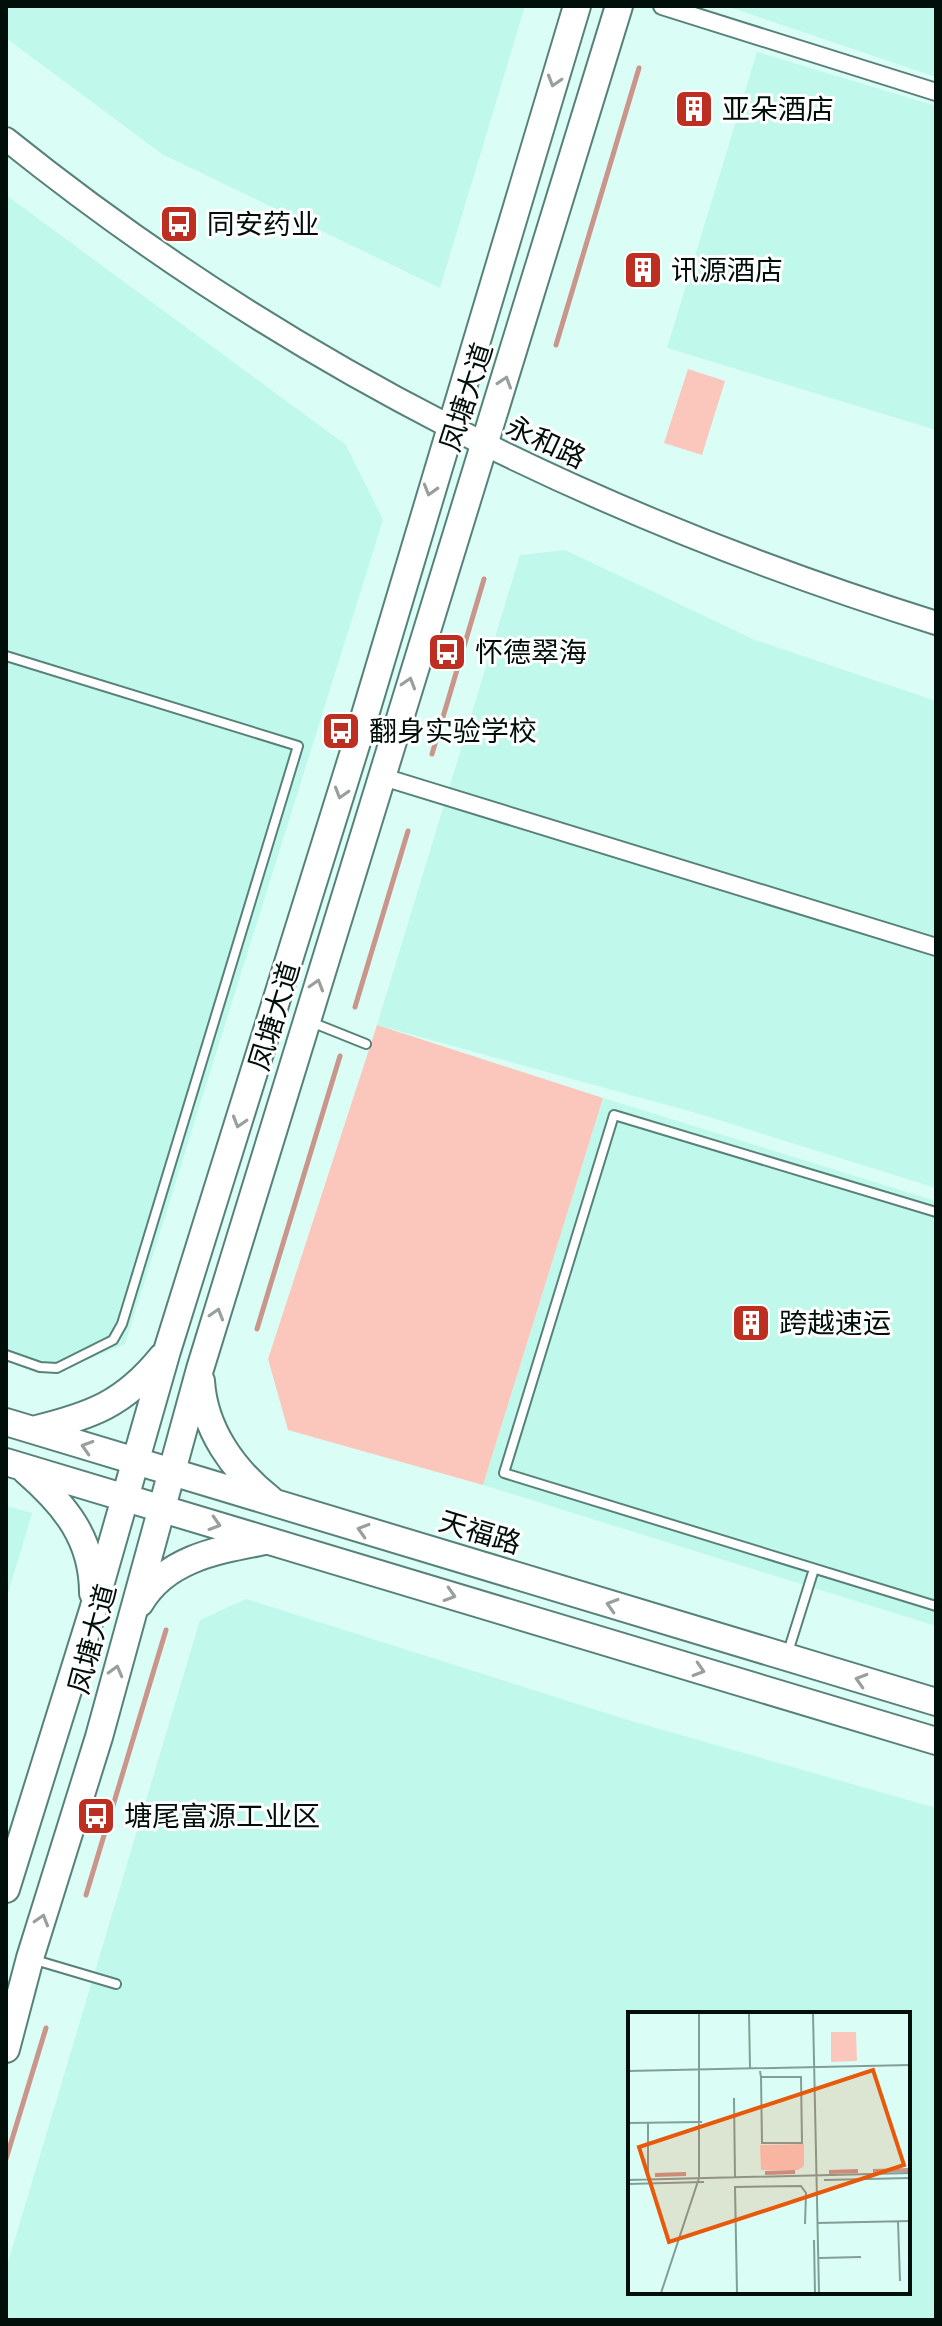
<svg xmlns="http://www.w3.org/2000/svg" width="942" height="2326" viewBox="0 0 942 2326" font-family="Cabin,'Noto Sans SC',sans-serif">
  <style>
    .built { fill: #c0f8eb; fill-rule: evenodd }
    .green { fill: #fbc7bd }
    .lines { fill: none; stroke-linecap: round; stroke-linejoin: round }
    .stream { stroke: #ca958b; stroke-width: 5 }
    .lane-casing { stroke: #588279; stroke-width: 12 }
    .street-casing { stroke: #588279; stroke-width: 20 }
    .secondary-casing { stroke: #588279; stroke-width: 26 }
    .primary-casing { stroke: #588279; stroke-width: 30 }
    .lane { stroke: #fff; stroke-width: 8 }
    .street { stroke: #fff; stroke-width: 16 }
    .secondary { stroke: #fff; stroke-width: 22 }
    .primary { stroke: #fff; stroke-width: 26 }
    .oneway { stroke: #999f9d }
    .labels { text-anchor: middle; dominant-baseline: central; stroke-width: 6; stroke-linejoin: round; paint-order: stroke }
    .poi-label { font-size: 28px; fill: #010f0b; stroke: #fff; text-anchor: start }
    .street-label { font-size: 28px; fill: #010f0b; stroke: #fff }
    .inset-river { fill: none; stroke: #ca958b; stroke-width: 4 }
    .inset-road { fill: none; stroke: #839e97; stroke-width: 2 }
    .view { fill: #e8590c; fill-opacity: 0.15; stroke: #e8590c; stroke-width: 4 }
    .inset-edge { fill: none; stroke: #010f0b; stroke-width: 4 }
  </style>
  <rect width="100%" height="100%" fill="#dafef5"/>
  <path class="built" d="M 6,6 L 525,6 L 440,288 L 162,154 L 6,38 Z
    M 726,6 L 936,6 L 936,77 Z
    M 757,52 L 936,106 L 936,430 L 667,348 Z
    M 6,195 L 346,445 L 383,520 L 125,1344 L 58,1372 L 6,1355 Z
    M 565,550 L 755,640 L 936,701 L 936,1188 L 696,1113 L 377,1025 L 520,555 Z
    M 603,1098 L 936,1201 L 936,1626 L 483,1485 Z
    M 6,1506 L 32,1513 L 6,1600 Z
    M 246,1599 L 628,1720 L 936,1808 L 936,2320 L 6,2320 L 6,2269 L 200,1620 ZM 630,2014 L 908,2014 L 908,2292 L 630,2292 Z"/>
  <path class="green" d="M 688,369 L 725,381 L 702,455 L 664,443 Z
    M 377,1025 L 603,1098 L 483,1485 L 288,1430 L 268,1359 Z"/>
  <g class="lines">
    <path class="stream" d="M 556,345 L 639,68
      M 432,754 L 484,579
      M 355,1007 L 408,831
      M 257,1329 L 340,1056
      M 86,1895 L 166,1630
      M 6,2159 L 46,2028"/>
    <g class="lane-casing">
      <path id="lane" d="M 6,656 L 298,746 L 122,1324 L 113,1340 L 57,1368 L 40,1367 L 6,1355
        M 311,1022 L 366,1044
        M 936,1212 L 614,1115 L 504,1473 L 936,1606
        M 788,1652 L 814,1569
        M 35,1960 L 116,1984"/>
    </g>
    <g class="street-casing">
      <path id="street" d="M 662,6 L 936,92
        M 380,776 L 936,947"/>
    </g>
    <g class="secondary-casing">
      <path id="secondary" d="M 6,139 C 287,365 594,516 936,623"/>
    </g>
    <g class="primary-casing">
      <path id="primary" d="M 201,1381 C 204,1429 233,1470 270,1499
        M 6,1422 L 936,1702
        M 33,1430 C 91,1416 124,1404 162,1357
        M 6,1462 L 936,1741
        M 26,1471 C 65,1505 93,1539 93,1593
        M 140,1603 C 166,1558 219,1550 265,1541
        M 6,1889 L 93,1610 L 167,1351 L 356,745 L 577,6
        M 6,2049 L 30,1958 L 99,1737 L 200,1369 L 619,6"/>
    </g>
    <use href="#lane" class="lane"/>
    <use href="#street" class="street"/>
    <use href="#secondary" class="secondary"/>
    <use href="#primary" class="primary"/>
  </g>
  <defs><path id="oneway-chevron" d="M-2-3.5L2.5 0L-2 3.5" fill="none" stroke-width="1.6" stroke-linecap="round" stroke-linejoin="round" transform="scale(2)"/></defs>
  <g class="oneway">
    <use href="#oneway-chevron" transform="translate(554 81) rotate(107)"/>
    <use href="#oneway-chevron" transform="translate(505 382) rotate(-72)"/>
    <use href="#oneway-chevron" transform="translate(430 490) rotate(106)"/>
    <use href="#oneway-chevron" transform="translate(409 683) rotate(-73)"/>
    <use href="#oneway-chevron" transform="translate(341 793) rotate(107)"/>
    <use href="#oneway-chevron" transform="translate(317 985) rotate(-73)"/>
    <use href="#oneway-chevron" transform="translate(239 1122) rotate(107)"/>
    <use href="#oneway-chevron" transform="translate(217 1314) rotate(-73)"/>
    <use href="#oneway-chevron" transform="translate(87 1447) rotate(-163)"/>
    <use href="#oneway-chevron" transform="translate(215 1524) rotate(17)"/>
    <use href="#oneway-chevron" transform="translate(363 1530) rotate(-163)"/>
    <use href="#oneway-chevron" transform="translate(450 1595) rotate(17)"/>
    <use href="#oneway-chevron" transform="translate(612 1605) rotate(-163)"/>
    <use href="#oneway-chevron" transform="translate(699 1670) rotate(17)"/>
    <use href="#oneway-chevron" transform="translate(116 1671) rotate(-75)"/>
    <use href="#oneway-chevron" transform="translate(861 1680) rotate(-163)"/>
    <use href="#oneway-chevron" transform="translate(42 1920) rotate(-73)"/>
  </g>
  <defs>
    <g id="building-square" transform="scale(2)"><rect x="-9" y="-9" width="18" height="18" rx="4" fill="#bc2f21" stroke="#fff"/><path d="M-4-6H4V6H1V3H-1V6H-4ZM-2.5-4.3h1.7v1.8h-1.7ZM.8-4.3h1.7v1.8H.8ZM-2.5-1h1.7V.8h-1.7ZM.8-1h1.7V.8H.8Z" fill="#fff"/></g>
    <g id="bus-square" transform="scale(2)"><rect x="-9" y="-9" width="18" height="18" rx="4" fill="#bc2f21" stroke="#fff"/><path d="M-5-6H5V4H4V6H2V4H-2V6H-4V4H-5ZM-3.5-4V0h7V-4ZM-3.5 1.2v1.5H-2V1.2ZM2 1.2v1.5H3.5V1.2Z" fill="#fff"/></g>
  </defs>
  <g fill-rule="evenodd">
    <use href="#building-square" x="694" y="109"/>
    <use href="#bus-square" x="179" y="224"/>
    <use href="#building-square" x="643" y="270"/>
    <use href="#bus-square" x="447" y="652"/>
    <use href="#bus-square" x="341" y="731"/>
    <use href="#building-square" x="751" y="1323"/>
    <use href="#bus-square" x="96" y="1816"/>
  </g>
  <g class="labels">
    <g class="poi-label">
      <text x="722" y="109">亚朵酒店</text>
      <text x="207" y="224">同安药业</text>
      <text x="671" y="270">讯源酒店</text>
      <text x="475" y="652">怀德翠海</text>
      <text x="369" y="731">翻身实验学校</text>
      <text x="779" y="1323">跨越速运</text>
      <text x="124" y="1816">塘尾富源工业区</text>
    </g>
    <g class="street-label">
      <text transform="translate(466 397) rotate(-72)">凤塘大道</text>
      <text transform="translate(546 442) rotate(25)">永和路</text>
      <text transform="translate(274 1016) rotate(-73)">凤塘大道</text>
      <text transform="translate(480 1532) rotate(17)">天福路</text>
      <text transform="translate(92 1639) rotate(-75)">凤塘大道</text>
    </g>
  </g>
  <g transform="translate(628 2012)">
    <rect width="282" height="282" fill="#dafef5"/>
    <path d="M 203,20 L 228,20 L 229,49 L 203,50 ZM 176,132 L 176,154 L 170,158 L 133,158 L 132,133 Z" fill="#fbc7bd"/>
    <path class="inset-river" d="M 245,159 L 281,158M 201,160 L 230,159M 137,161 L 167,160M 27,163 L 58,162"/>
    <path class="inset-road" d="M 121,1 L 122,56M 185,1 L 191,281M 0,59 L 282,53M 132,59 L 133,65 L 134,131 L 174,131 L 173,65 L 133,65M 106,86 L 107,166M 0,111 L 74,110M 20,111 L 20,167M 0,168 L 282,161M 196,168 L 282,166M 0,172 L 76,170M 270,209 L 272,269M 189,211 L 282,209M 186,228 L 187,281M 191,246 L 233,245M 33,281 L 71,166 L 71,1M 109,281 L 107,175 L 173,174 L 178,181 L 177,212"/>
    <path class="view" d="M 245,58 L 276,153 L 41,230 L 11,135 Z"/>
    <rect width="282" height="282" class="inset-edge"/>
  </g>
  <rect width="942" height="2326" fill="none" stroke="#010f0b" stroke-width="16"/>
</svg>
